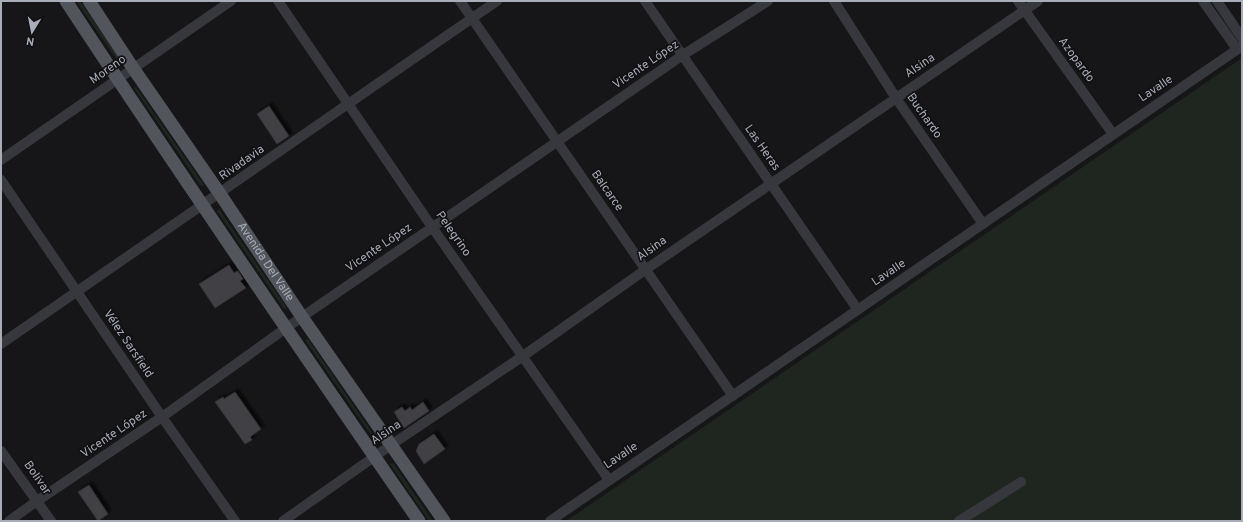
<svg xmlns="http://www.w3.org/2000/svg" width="1243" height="522" viewBox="0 0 1243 522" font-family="Overpass,sans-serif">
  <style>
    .green { fill: #1e261f }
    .building { fill: #404145; stroke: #303034; filter: url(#shadow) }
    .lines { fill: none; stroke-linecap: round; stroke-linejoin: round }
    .minor { stroke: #37383d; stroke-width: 10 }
    .major { stroke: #53555c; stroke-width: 13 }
    .labels { text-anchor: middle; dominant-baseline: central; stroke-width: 3.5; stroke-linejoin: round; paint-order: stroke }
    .street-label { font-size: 12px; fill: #a8adb8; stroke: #111113 }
  </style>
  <defs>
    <filter id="shadow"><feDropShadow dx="3.5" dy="-3.5" stdDeviation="1" flood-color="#0009"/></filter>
  </defs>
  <rect width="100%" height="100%" fill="#161618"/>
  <path class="green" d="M 76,1 L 80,1 L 120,59 L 118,61 Z
    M 1242,58 L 1242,521 L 566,521 Z
    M 136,87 L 204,185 L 201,186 L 134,88 Z
    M 219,209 L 287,308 L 284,309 L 217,211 Z
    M 308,339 L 375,437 L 373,438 L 305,340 Z
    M 393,463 L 433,521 L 429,521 L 390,464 Z"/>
  <path class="building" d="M 269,106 L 289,136 L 277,144 L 257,114 Z
    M 229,265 L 234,273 L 238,271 L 243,279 L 240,281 L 246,288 L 215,308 L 199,284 Z
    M 235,392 L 261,429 L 250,437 L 252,440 L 245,444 L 215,402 L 223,397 L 224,399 Z
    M 423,402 L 429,411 L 404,428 L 394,412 L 402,407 L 405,411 L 410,407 L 412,410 Z
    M 434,434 L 445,449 L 424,464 L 416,451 L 419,444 Z
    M 89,485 L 108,514 L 98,521 L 78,492 Z"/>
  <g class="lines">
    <path class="minor" d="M 278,1 L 432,227 L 609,480
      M 460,1 L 733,396
      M 645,1 L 858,310
      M 834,1 L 896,98 L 983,224
      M 1018,1 L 1113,134
      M 1203,1 L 1237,49
      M 1217,1 L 1242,38
      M 1,160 L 231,1
      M 1,180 L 162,417 L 235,521
      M 1,344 L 497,1
      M 1,451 L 51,521
      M 9,521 L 37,501 L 162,417 L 286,328 L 683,55 L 768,1
      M 283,521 L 391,445 L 523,356 L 645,270 L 1038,1
      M 550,521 L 1242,46
      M 959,521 L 1021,482"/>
    <g class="major">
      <path d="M 66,1 C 181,176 300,349 419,521"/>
      <path id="s1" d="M 89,1 L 133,68 L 220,194 L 302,317 L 444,521"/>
    </g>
  </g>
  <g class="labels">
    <g class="street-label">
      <text transform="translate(1076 60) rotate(54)">Azopardo</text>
      <text transform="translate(646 65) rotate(-34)">Vicente López</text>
      <text transform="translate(920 66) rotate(-34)">Alsina</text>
      <text transform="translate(108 70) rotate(-35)">Moreno</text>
      <text transform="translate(1156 89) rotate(-34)">Lavalle</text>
      <text transform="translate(924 116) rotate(55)">Buchardo</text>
      <text transform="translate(762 148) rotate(55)">Las Heras</text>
      <text transform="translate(242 163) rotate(-35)">Rivadavia</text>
      <text transform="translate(607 191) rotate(55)">Balcarce</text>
      <text transform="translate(453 234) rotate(55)">Pelegrino</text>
      <text transform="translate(379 248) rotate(-34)">Vicente López</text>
      <text transform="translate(652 249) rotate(-35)">Alsina</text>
      <text stroke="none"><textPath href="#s1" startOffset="315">Avenida Del Valle</textPath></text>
      <text transform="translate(889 273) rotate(-34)">Lavalle</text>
      <text transform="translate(128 344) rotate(56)">Vélez Sarsfield</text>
      <text transform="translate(386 433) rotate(-34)">Alsina</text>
      <text transform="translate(114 434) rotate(-34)">Vicente López</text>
      <text transform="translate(621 456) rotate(-34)">Lavalle</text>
      <text transform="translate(37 478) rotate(55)">Bolívar</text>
    </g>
  </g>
  <rect width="1243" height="522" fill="none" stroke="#a8adb8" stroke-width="4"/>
  <g transform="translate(32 32) rotate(190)" stroke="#111113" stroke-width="3" paint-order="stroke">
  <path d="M0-3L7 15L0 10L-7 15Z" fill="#a8adb8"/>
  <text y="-6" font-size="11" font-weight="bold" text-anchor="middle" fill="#a8adb8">N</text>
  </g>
</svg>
